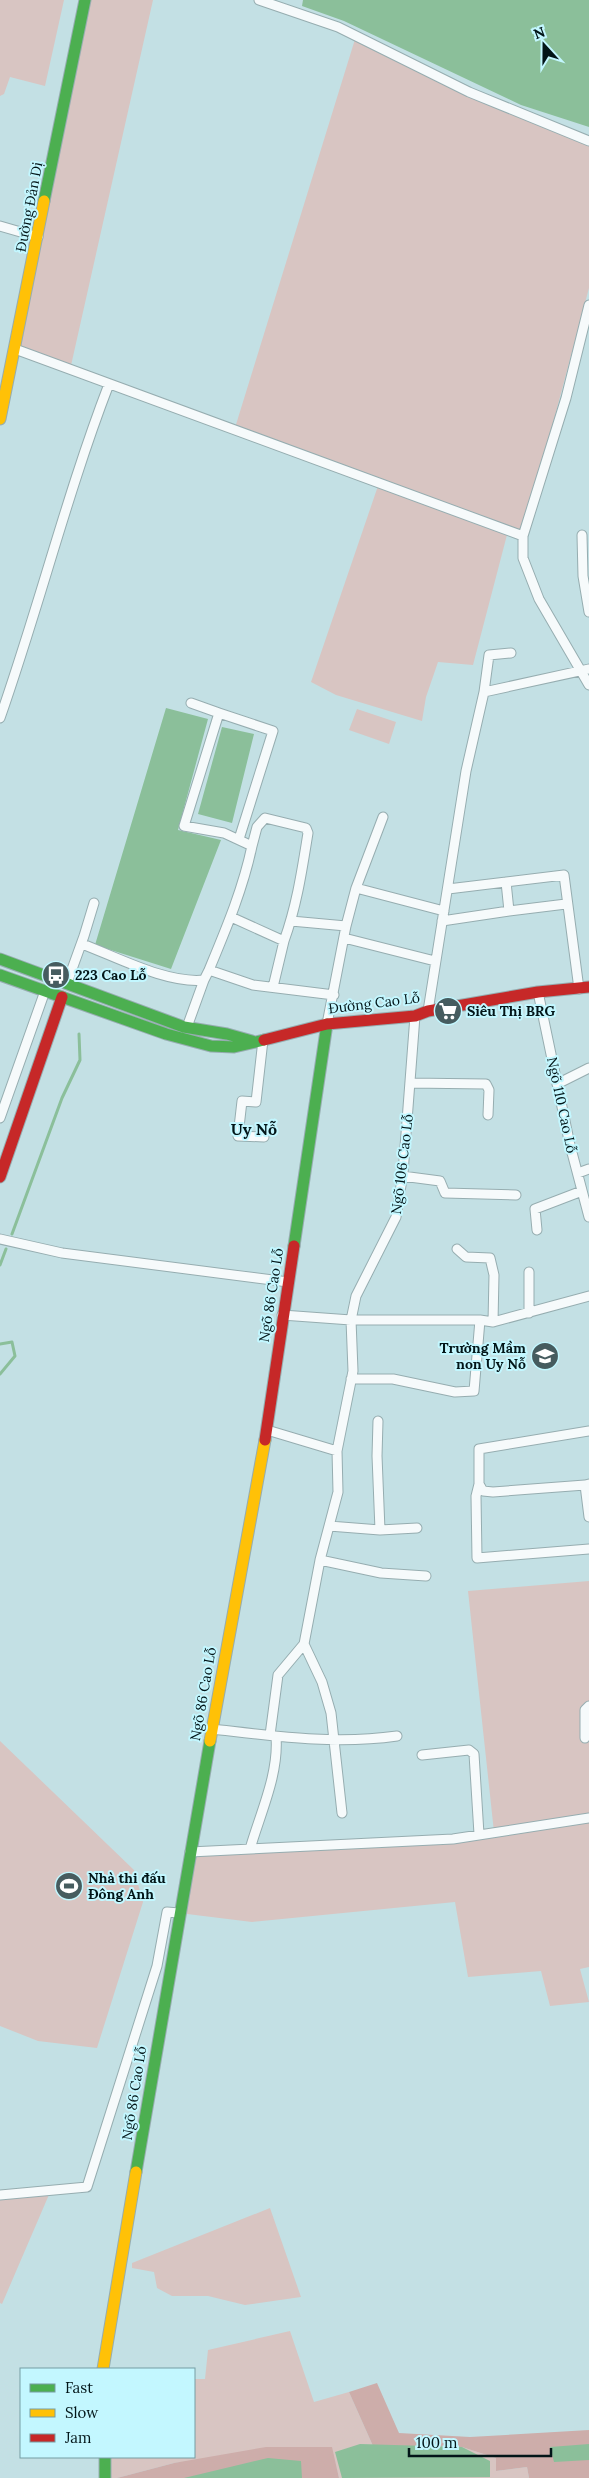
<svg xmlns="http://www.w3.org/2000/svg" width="589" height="2478" viewBox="0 0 589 2478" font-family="Lora,serif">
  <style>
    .green { fill: #d8c5c2 }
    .forest { fill: #cdadaa }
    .water { fill: #8bbf9a }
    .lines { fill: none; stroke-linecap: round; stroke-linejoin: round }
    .stream { stroke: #8bbf9a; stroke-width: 3 }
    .street-casing { stroke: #96adb0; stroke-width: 11 }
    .fast-casing { stroke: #96adb0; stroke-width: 13 }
    .slow-casing { stroke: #96adb0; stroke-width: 13 }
    .jam-casing { stroke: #96adb0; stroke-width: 13 }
    .street { stroke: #f6fafb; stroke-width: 9 }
    .fast { stroke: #4caf50; stroke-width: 11 }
    .slow { stroke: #ffc107; stroke-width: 11 }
    .jam { stroke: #c62828; stroke-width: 11 }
    .labels { text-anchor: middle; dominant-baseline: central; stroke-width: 4; stroke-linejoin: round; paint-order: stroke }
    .street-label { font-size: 14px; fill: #021518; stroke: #c3f7ff }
    .poi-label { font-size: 14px; font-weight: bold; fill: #021518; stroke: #c3f7ff; text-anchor: start }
    .quarter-label { font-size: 16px; font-weight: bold; fill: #021518; stroke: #c3f7ff }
  </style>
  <rect width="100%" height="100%" fill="#c3e0e4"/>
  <path class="green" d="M 0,0 L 64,0 L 45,86 L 10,77 L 4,94 L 0,96 Z
    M 85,0 L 153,0 L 70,370 L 15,349 Z
    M 356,36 L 469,92 L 589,141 L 589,288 L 523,536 L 508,531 L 473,665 L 438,662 L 426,697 L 422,721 L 336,695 L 311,682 L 379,483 L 234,431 Z
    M 357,709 L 396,722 L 389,744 L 349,730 Z
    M 589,1581 L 589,1967 L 580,1969 L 589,2002 L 550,2006 L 541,1971 L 468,1977 L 455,1902 L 252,1922 L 179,1913 L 190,1852 L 494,1832 L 468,1591 Z
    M 0,1741 L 134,1870 L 143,1902 L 97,2048 L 38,2041 L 0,2026 Z
    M 51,2190 L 2,2304 L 0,2303 L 0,2195 Z
    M 270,2208 L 301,2297 L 245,2305 L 208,2296 L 172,2296 L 157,2288 L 154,2272 L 132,2268 L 132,2263 Z
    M 290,2331 L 314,2402 L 349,2392 L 373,2446 L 462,2447 L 496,2458 L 496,2471 L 527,2467 L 529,2478 L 339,2478 L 331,2447 L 174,2463 L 117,2478 L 105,2478 L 104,2457 L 194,2457 L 194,2379 L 205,2379 L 208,2350 Z"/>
  <path class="forest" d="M 377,2383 L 399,2433 L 470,2437 L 589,2430 L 589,2478 L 529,2478 L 527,2467 L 496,2471 L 496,2458 L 462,2447 L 373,2446 L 349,2392 Z
    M 266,2447 L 332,2447 L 339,2478 L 117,2478 L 174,2463 Z"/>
  <path class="water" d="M 303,0 L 589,0 L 589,127 L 521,105 L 344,21 L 302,6 Z
    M 166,708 L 208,719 L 178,830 L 221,840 L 171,969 L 95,945 Z
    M 222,727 L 254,734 L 232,823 L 198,814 Z
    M 360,2444 L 462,2447 L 490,2461 L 490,2477 L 342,2478 L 335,2452 Z
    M 589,2444 L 589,2460 L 554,2462 L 550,2447 Z
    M 268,2458 L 301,2461 L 302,2478 L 184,2478 Z"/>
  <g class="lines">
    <path class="stream" d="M 12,1234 L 62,1098 L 80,1060 L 79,1034
      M 0,1265 L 6,1249
      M 0,1344 L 12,1342 L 15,1356 L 0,1374"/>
    <g class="street-casing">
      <path id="street" d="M 259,0 L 338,27 L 469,92 L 589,141
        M 0,226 L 38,237
        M 15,349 L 523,536 L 523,558 L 539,599 L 589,685
        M 582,535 L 583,576 L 589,612
        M 523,536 L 566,398 L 589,305
        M 484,692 L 489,655 L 511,653
        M 219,713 L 273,731 L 239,839
        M 0,718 C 39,607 67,493 109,384
        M 506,882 L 509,911 L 566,904
        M 356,888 L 444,911
        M 448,889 L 564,875 L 579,989
        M 231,917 L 284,941 C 297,905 302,870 308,833 L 306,828 L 265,818 L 257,827 L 252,846
        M 291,921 L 346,926
        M 442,921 L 509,911
        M 344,938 L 435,961
        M 82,944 C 117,957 167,984 204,980 L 209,970 C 226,929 243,889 252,846 L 224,833 L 184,826 L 219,713 L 191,703
        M 209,970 L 253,985 L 334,995
        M 67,983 L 84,936 L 94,903
        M 273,987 L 284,941
        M 538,992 L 570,1145 L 589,1217
        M 428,1011 L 466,771 L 484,692 L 589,669
        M 327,1024 L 346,926 L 356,888 L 383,817
        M 187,1027 L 204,980
        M 263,1040 L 256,1102 L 242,1101 L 238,1136 L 264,1137
        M 410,1083 L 486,1084 L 489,1090 L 488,1115
        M 557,1084 L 589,1068
        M 0,1118 L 45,991
        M 578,1173 L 589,1169
        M 402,1176 L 440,1181 L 445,1193 L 516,1195
        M 537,1230 L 535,1209 L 582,1191
        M 0,1239 L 62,1253 L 288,1282
        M 457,1249 L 466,1257 L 490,1258 L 494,1275 L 493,1322
        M 529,1313 L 529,1272
        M 282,1315 L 351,1320 L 480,1320 L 493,1322 L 589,1296
        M 351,1379 L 393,1379 L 455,1392 L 474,1391 L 480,1320
        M 378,1421 L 377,1456 L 380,1530
        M 267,1430 L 337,1451
        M 589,1431 L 479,1449 L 479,1484 L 476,1496 L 477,1558 L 589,1549
        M 479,1484 L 483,1491 L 493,1492 L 585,1485
        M 589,1484 L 585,1485 L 589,1517
        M 329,1526 L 380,1530 L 417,1528
        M 320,1560 L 381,1573 L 426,1576
        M 304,1644 L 322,1682 L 331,1713 L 342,1813
        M 212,1729 C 274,1736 334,1745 397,1736
        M 270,1735 L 278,1675 L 304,1644 L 320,1560 L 338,1492 L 337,1451 L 353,1371 L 351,1320 L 356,1296 L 396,1217 L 403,1173 L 415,1016
        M 585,1738 L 585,1710 L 589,1706
        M 422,1755 L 469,1750 L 474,1754 L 479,1834
        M 250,1849 C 260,1814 279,1774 276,1737
        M 190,1852 L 453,1839 L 589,1818
        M 0,2195 L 87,2187 L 157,1966 L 167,1912 L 179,1913"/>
    </g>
    <g class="fast-casing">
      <path id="fast" d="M 44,201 L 85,0
        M 0,959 L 184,1027 L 227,1034 L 252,1041
        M 0,975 L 166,1034 L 211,1046 L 234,1047 L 264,1040
        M 294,1246 L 327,1024
        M 136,2172 L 210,1741
        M 105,2457 L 105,2478"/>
    </g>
    <g class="slow-casing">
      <path id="slow" d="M 0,419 L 44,201
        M 210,1741 L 265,1440
        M 103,2369 L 136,2172"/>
    </g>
    <g class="jam-casing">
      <path id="jam" d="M 264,1040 L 327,1024 L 415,1016 L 428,1011 L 538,992 L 589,987
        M 0,1177 L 62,997
        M 265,1440 L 294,1246"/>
    </g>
    <use href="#street" class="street"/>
    <use href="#fast" class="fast"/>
    <use href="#slow" class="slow"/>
    <use href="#jam" class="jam"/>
  </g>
  <defs>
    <g id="bus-disc" transform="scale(1.4375)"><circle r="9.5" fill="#465c5f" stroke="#c3f7ff"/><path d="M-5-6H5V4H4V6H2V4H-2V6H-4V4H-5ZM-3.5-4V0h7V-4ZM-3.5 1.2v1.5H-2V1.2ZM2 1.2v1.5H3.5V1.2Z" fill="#fff"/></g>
    <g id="supermarket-disc" transform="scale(1.4375)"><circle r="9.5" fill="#465c5f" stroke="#c3f7ff"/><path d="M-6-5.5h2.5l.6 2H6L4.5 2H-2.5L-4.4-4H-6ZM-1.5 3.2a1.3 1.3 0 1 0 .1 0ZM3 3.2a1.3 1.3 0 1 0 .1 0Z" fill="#fff"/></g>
    <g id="school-disc" transform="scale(1.4375)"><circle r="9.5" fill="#465c5f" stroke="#c3f7ff"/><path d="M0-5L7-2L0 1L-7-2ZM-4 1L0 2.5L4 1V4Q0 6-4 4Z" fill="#fff"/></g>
    <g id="stadium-disc" transform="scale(1.4375)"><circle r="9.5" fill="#465c5f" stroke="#c3f7ff"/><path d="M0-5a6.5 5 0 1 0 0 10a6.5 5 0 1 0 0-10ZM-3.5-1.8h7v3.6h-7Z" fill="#fff"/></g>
  </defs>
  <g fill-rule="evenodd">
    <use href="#bus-disc" x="56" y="975"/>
    <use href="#supermarket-disc" x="448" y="1011"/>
    <use href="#school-disc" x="545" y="1356"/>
    <use href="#stadium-disc" x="69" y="1886"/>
  </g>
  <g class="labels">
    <g class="street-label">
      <text transform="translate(29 207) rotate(-79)">Đường Đản Dị</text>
      <text transform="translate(374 1003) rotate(-7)">Đường Cao Lỗ</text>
      <text transform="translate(562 1105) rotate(78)">Ngõ 110 Cao Lỗ</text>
      <text transform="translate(402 1164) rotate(-83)">Ngõ 106 Cao Lỗ</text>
      <text transform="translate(271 1295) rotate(-81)">Ngõ 86 Cao Lỗ</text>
      <text transform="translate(203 1694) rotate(-80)">Ngõ 86 Cao Lỗ</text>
      <text transform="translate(134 2093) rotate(-81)">Ngõ 86 Cao Lỗ</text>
    </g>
    <g class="poi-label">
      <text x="75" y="975">223 Cao Lỗ</text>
      <text x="467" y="1011">Siêu Thị BRG</text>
      <text x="526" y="1348" text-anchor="end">Trường Mầm<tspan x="526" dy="16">non Uy Nỗ</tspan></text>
      <text x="88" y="1878">Nhà thi đấu<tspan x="88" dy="16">Đông Anh</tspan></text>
    </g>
    <g class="quarter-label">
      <text x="254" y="1129">Uy Nỗ</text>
    </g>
  </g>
  <rect x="20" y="2368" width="175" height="90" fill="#c3f7ff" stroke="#769da3"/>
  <rect x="30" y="2384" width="25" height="8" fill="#4caf50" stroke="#769da3"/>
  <text x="65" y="2393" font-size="15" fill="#021518">Fast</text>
  <rect x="30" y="2409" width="25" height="8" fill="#ffc107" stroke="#769da3"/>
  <text x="65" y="2418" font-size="15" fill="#021518">Slow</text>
  <rect x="30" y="2434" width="25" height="8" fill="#c62828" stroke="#769da3"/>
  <text x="65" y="2443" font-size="15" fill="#021518">Jam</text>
  <g transform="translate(544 45) rotate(339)" stroke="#c3f7ff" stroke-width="4" paint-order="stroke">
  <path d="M0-4L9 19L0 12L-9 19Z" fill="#021518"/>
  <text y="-8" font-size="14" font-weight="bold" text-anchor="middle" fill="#021518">N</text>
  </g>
  <path d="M409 2448v8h142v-8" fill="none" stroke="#021518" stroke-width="2.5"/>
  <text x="416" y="2448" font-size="15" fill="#021518" stroke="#c3f7ff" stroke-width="4" paint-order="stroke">100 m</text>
</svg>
